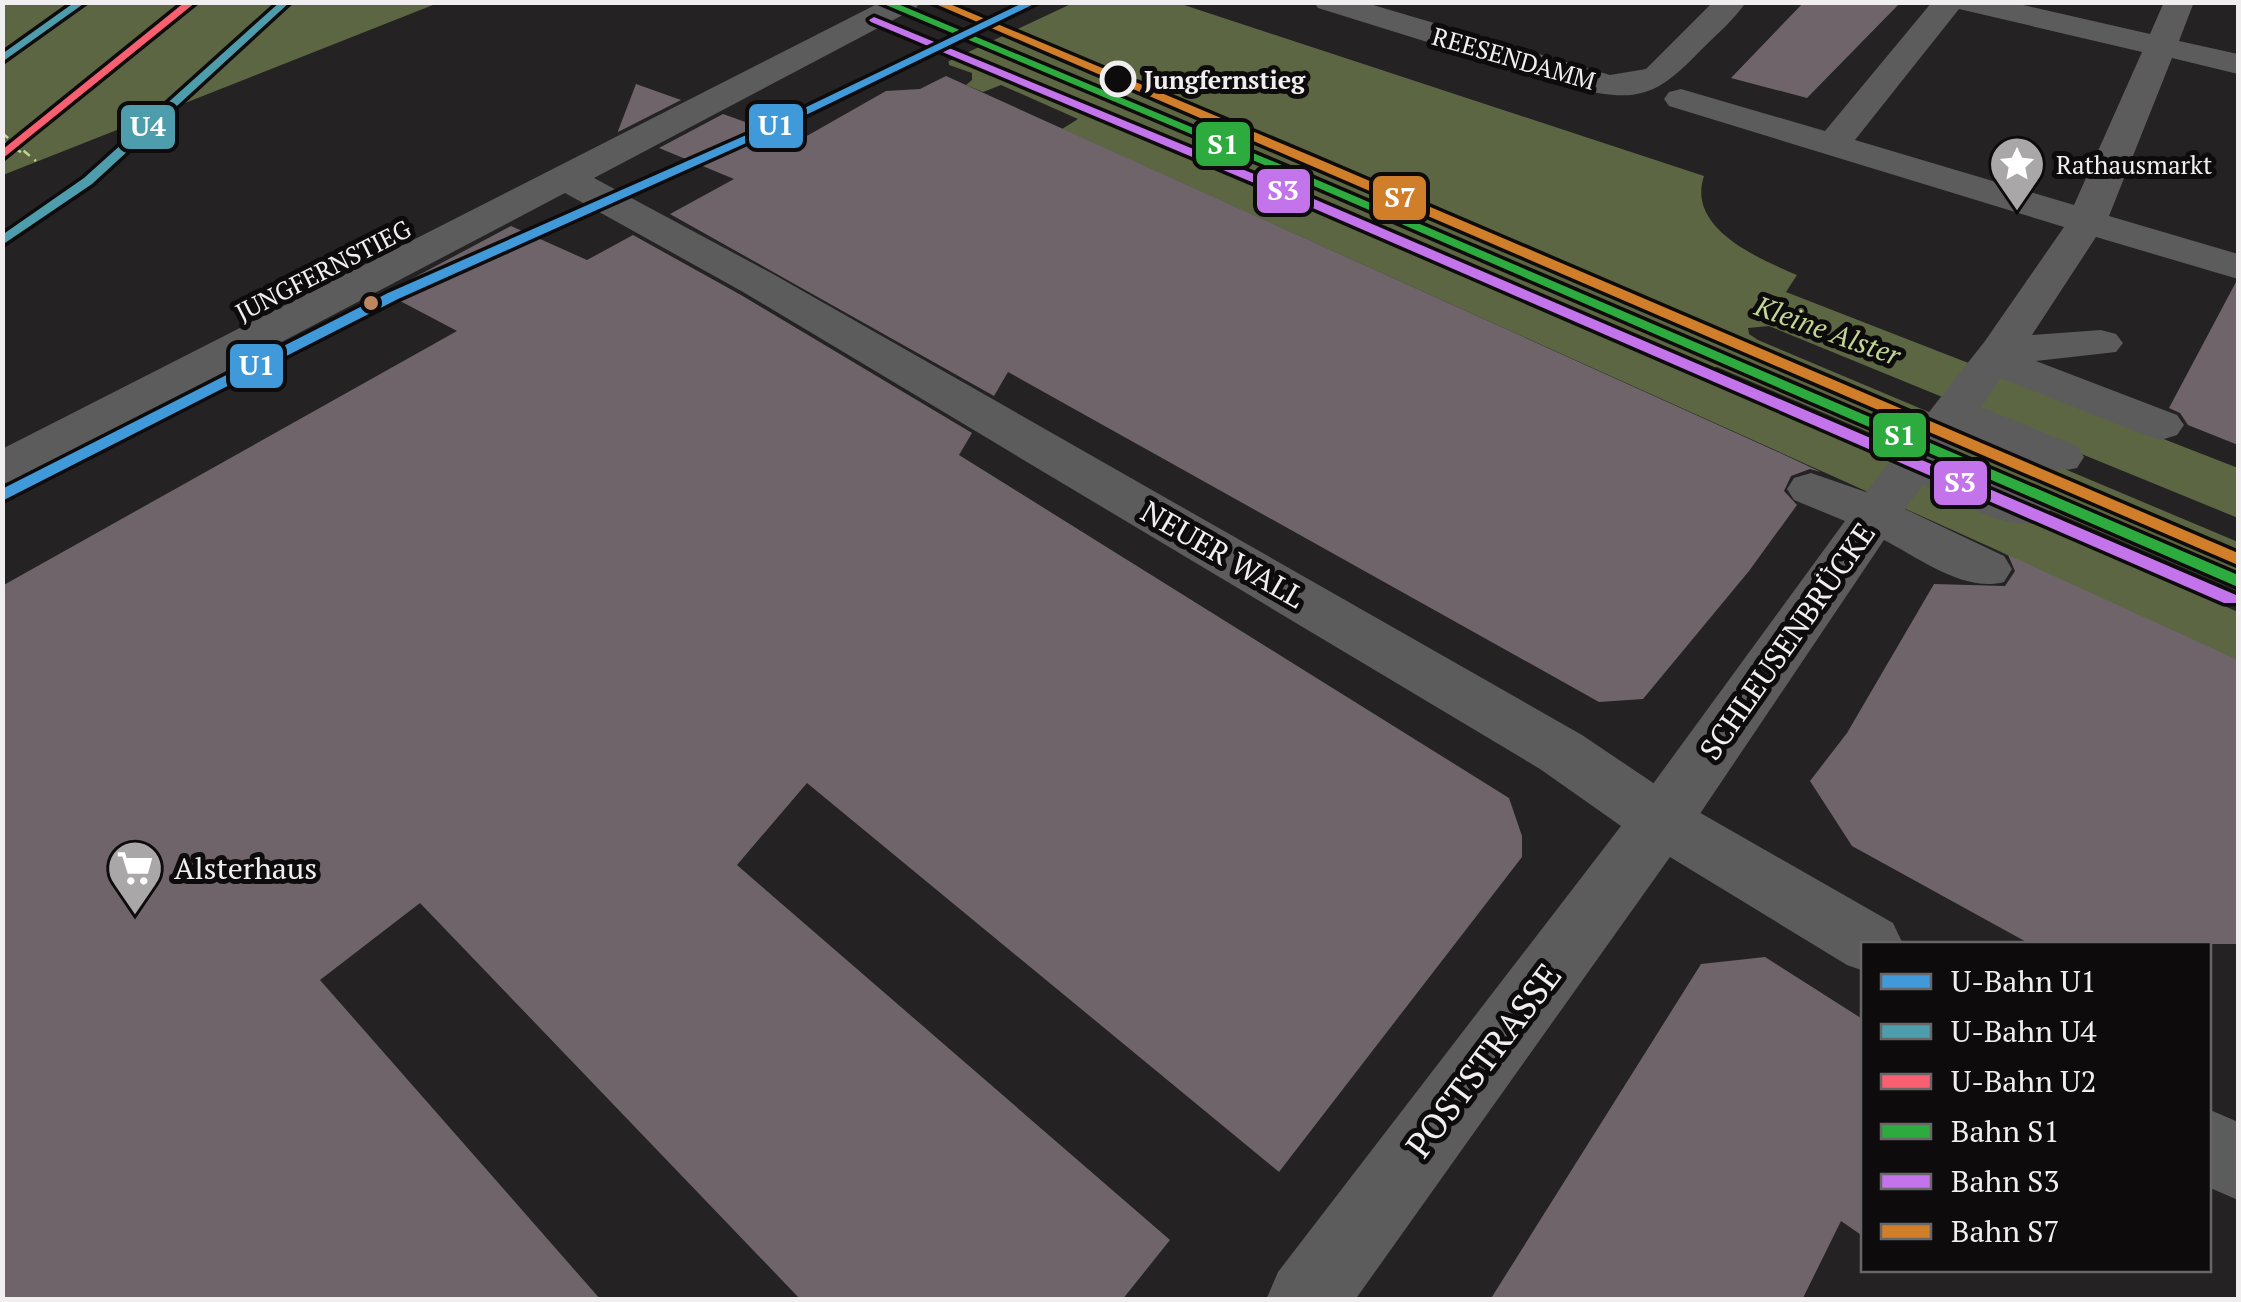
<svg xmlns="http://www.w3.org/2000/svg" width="2241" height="1302" viewBox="0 0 2241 1302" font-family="'PT Serif',serif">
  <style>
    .water { fill: #5c6643 }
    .pier { fill: #242223 }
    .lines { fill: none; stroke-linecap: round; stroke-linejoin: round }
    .ferry { stroke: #c2d593; stroke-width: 2.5; stroke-dasharray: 8 6; stroke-linecap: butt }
    .building { fill: #6e6469 }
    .pedestrian { fill: #5c5c5c; fill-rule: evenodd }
    .minor { fill: #5c5c5c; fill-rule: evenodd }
    .rail-1-casing { stroke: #0d0b0c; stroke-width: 7 }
    .rail-2-casing { stroke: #0d0b0c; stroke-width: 7 }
    .rail-3-casing { stroke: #0d0b0c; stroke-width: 7 }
    .rail-1 { fill: #2eab3f; fill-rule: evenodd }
    .rail-2 { fill: #c474ea; fill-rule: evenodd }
    .rail-3 { fill: #d17e2a; fill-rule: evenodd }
    .metro-1-casing { stroke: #0d0b0c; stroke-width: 7 }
    .metro-2-casing { stroke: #0d0b0c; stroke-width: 7 }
    .metro-3-casing { stroke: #0d0b0c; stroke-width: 7 }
    .metro-1 { fill: #409ad9; fill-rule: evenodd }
    .metro-2 { fill: #4d9dac; fill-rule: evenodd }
    .metro-3 { fill: #f86071; fill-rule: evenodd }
    .stop-dot { fill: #0d0b0c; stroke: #f1eeef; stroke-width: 5 }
    .bus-dot { fill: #bb8660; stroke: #0d0b0c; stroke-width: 4 }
    .labels { text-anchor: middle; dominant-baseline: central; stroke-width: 10; stroke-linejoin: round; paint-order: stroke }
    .far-street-label { font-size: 25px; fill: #f1eeef; stroke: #0d0b0c }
    .far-stop-label { font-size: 25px; font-weight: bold; fill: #f1eeef; stroke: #0d0b0c; text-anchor: start }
    .far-poi-label { font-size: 25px; fill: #f1eeef; stroke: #0d0b0c; text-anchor: start }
    .far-water-label { font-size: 28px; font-style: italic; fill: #c2d593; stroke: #0d0b0c }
    .street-label { font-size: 30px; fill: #f1eeef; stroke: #0d0b0c }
    .poi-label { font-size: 30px; fill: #f1eeef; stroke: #0d0b0c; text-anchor: start }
    .near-street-label { font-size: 35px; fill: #f1eeef; stroke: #0d0b0c }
    .line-badge { stroke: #0d0b0c; stroke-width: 4 }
    .badge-label { font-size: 28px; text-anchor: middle; font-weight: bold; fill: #fff }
  </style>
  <rect width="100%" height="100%" fill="#242223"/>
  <path class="water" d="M 3,2 L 438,2 L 438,3 L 3,175 Z
    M 765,3 L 1178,3 L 1704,176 C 1686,229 1760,259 1797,275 L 1786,292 L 2238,468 L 2238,518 L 1769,326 L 1748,328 L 1749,334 L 1758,340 L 2238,542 L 2238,591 L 1717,367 L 1703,371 L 1711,381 L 2238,612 L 2238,670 L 2065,590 L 2065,583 L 1999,551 L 1062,129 L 1078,119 L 1001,85 L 983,92 L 966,85 L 972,80 L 972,73 L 949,65 L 948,58 Z"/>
  <path class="pier" d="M 760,2 L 1073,3 L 947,62 L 763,7 Z"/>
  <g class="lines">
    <path class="ferry" d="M 2,133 L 36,161
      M 2,141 L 26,155"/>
  </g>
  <path class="building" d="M 1804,2 L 1901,2 L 1807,98 L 1731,78 Z
    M 946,76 L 1778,452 L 1821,472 L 1810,469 L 1791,476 L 1784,491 L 1797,505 L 1749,571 L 1643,699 L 1599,702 L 1008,372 L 994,396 L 670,214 L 734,179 L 659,148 L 723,114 L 798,141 L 886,91 L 920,89 Z
    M 636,84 L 681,100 L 618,132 L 618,131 Z
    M 511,226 L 587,260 L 633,235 L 741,295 L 972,433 L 959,455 L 1509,798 L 1522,836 L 1522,857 L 1279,1172 L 807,783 L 737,865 L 1170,1240 L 1122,1300 L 801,1300 L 420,903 L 320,980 L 601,1300 L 2,1300 L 2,586 L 457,331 L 385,293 Z
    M 2236,282 L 2238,282 L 2238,445 L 2188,425 L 2180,413 L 2169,408 Z
    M 2008,555 L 2238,660 L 2238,944 L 2030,944 L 1852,846 L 1810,781 L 1847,733 L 1934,584 L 2005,586 L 2015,571 Z
    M 1765,957 L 1864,1020 L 1864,1237 L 1841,1221 L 1802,1300 L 1490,1300 L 1701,964 Z"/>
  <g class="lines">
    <path class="pedestrian" d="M 1932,2 L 2010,2 L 2150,34 L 2164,2 L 2194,2 L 2179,41 L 2238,54 L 2238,74 L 2172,58 L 2109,216 L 2238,254 L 2238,279 L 2096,237 L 2032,335 L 2101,330 L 2116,334 L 2123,343 L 2116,352 L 2036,361 L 2177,415 L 2184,425 L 2177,435 L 2161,440 L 2145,435 L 2001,378 L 1981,407 L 2077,446 L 2084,457 L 2077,468 C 2040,478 1995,447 1961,433 L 1944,456 L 2043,498 L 2050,510 L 2043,522 C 2004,532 1958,500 1923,484 L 1905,509 L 2004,556 L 2012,569 L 2004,582 C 1965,593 1919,558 1884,540 L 1683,839 L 1661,847 L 1639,839 L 1630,821 L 1639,803 L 1845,521 L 1794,500 L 1787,489 L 1794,478 L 1811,473 L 1866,492 L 1985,341 L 2064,227 L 1669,106 L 1664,99 L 1669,92 L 1681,89 L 1825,131 ZM 1959,9 L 2142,52 L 2074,205 L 1855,140 Z"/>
    <path class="minor" d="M 881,2 L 920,2 L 916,8 L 594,178 L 773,274 L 1582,735 L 1683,803 L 1893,923 L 1903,944 L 1864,944 L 1864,971 L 1847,965 L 1670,857 L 1355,1300 L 1266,1300 L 1278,1272 L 1621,826 L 1540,769 L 743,292 L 565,193 L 19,480 L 2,484 L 2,449 Z
      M 1314,2 L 1363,2 L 1610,75 L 1646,69 L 1713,2 L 1746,2 C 1734,20 1717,34 1702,49 C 1658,95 1639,104 1575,88 L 1318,8 Z
      M 2208,1109 L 2238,1122 L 2238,1200 L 2208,1187 Z"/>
    <g class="rail-1-casing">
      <path id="rail-1" d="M 879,2 L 893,2 L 1308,176 L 2238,575 L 2238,587 L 1300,180 Z"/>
    </g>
    <g class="rail-2-casing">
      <path id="rail-2" d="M 874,17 L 1300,193 L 2236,595 L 2238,599 L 2236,603 L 2224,603 L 1292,199 L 871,22 L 869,20 Z"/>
    </g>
    <g class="rail-3-casing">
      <path id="rail-3" d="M 931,2 L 945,2 L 1316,158 L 2238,553 L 2238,565 Z"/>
    </g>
    <use href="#rail-1" class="rail-1"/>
    <use href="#rail-2" class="rail-2"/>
    <use href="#rail-3" class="rail-3"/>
    <g class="metro-1-casing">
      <path id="metro-1" d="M 1025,2 L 1038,2 L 775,130 L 398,299 L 2,501 L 2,489 L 388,293 L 767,126 Z"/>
    </g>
    <g class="metro-2-casing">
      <path id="metro-2" d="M 75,2 L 86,2 L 2,62 L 2,54 Z
        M 280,2 L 290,2 L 92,184 L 2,245 L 2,235 L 84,178 Z"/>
    </g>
    <g class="metro-3-casing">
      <path id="metro-3" d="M 185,2 L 196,2 L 2,159 L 2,150 Z"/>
    </g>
    <use href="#metro-1" class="metro-1"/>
    <use href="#metro-2" class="metro-2"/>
    <use href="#metro-3" class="metro-3"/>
  </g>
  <defs>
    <g id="sight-pin" transform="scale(2.875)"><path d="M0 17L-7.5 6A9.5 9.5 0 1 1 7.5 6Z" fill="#a9a7a8" stroke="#0d0b0c"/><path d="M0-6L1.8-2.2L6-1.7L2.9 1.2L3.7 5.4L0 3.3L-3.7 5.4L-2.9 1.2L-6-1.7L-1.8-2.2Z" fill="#fff"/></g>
    <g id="supermarket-pin" transform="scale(2.875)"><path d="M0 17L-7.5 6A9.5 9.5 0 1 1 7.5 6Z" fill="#a9a7a8" stroke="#0d0b0c"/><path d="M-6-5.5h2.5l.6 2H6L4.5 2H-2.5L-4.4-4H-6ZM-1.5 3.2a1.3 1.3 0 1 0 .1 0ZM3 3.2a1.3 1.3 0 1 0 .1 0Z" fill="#fff"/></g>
  </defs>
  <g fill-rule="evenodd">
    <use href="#sight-pin" x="2017" y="164"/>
    <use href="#supermarket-pin" x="135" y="868"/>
  </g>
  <circle class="stop-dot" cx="1118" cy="79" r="16"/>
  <circle class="bus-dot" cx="371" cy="303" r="9"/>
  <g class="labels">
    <g class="far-street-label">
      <text transform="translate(1514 58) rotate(16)">REESENDAMM</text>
      <text transform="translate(323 270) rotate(-27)">JUNGFERNSTIEG</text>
    </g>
    <g class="far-stop-label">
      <text x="1144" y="79">Jungfernstieg</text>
    </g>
    <g class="far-poi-label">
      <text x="2056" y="164">Rathausmarkt</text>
    </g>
    <g class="far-water-label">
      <text transform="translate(1828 330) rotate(20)">Kleine Alster</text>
    </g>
    <g class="street-label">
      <text transform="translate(1223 554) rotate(30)">NEUER WALL</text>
      <text transform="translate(1787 641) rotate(-55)">SCHLEUSENBRÜCKE</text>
    </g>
    <g class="poi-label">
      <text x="174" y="868">Alsterhaus</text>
    </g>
    <g class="near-street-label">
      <text transform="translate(1483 1060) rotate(-53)">POSTSTRASSE</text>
    </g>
  </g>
  <g class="line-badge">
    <rect x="747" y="102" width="58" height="48" rx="10" fill="#409ad9"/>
    <rect x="119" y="103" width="58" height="48" rx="10" fill="#4d9dac"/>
    <rect x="1194" y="120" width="58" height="48" rx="10" fill="#2eab3f"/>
    <rect x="1255" y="167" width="57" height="48" rx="10" fill="#c474ea"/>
    <rect x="1371" y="174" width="57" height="48" rx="10" fill="#d17e2a"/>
    <rect x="228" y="342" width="57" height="48" rx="10" fill="#409ad9"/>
    <rect x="1871" y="411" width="57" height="48" rx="10" fill="#2eab3f"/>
    <rect x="1932" y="459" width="57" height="48" rx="10" fill="#c474ea"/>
  </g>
  <g class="badge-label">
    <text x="776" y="135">U1</text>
    <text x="148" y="136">U4</text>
    <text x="1223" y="154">S1</text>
    <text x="1283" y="200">S3</text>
    <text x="1400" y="207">S7</text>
    <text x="257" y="375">U1</text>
    <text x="1900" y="445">S1</text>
    <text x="1960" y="492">S3</text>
  </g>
  <rect width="2241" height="1302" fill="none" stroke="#f1eeef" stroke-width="10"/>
  <rect x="1861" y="942" width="350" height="330" fill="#0d0b0c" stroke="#686667" stroke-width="2.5"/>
  <rect x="1881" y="974" width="50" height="15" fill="#409ad9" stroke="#686667" stroke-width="2.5"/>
  <text x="1951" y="992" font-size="30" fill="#f1eeef">U-Bahn U1</text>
  <rect x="1881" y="1024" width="50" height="15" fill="#4d9dac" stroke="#686667" stroke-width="2.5"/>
  <text x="1951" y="1042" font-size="30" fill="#f1eeef">U-Bahn U4</text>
  <rect x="1881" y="1074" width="50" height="15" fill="#f86071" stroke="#686667" stroke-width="2.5"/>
  <text x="1951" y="1092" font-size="30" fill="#f1eeef">U-Bahn U2</text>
  <rect x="1881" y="1124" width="50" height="15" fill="#2eab3f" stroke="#686667" stroke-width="2.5"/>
  <text x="1951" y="1142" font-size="30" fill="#f1eeef">Bahn S1</text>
  <rect x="1881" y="1174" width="50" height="15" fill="#c474ea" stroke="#686667" stroke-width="2.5"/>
  <text x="1951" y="1192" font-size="30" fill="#f1eeef">Bahn S3</text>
  <rect x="1881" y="1224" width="50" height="15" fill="#d17e2a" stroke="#686667" stroke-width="2.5"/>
  <text x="1951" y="1242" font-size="30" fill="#f1eeef">Bahn S7</text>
</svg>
